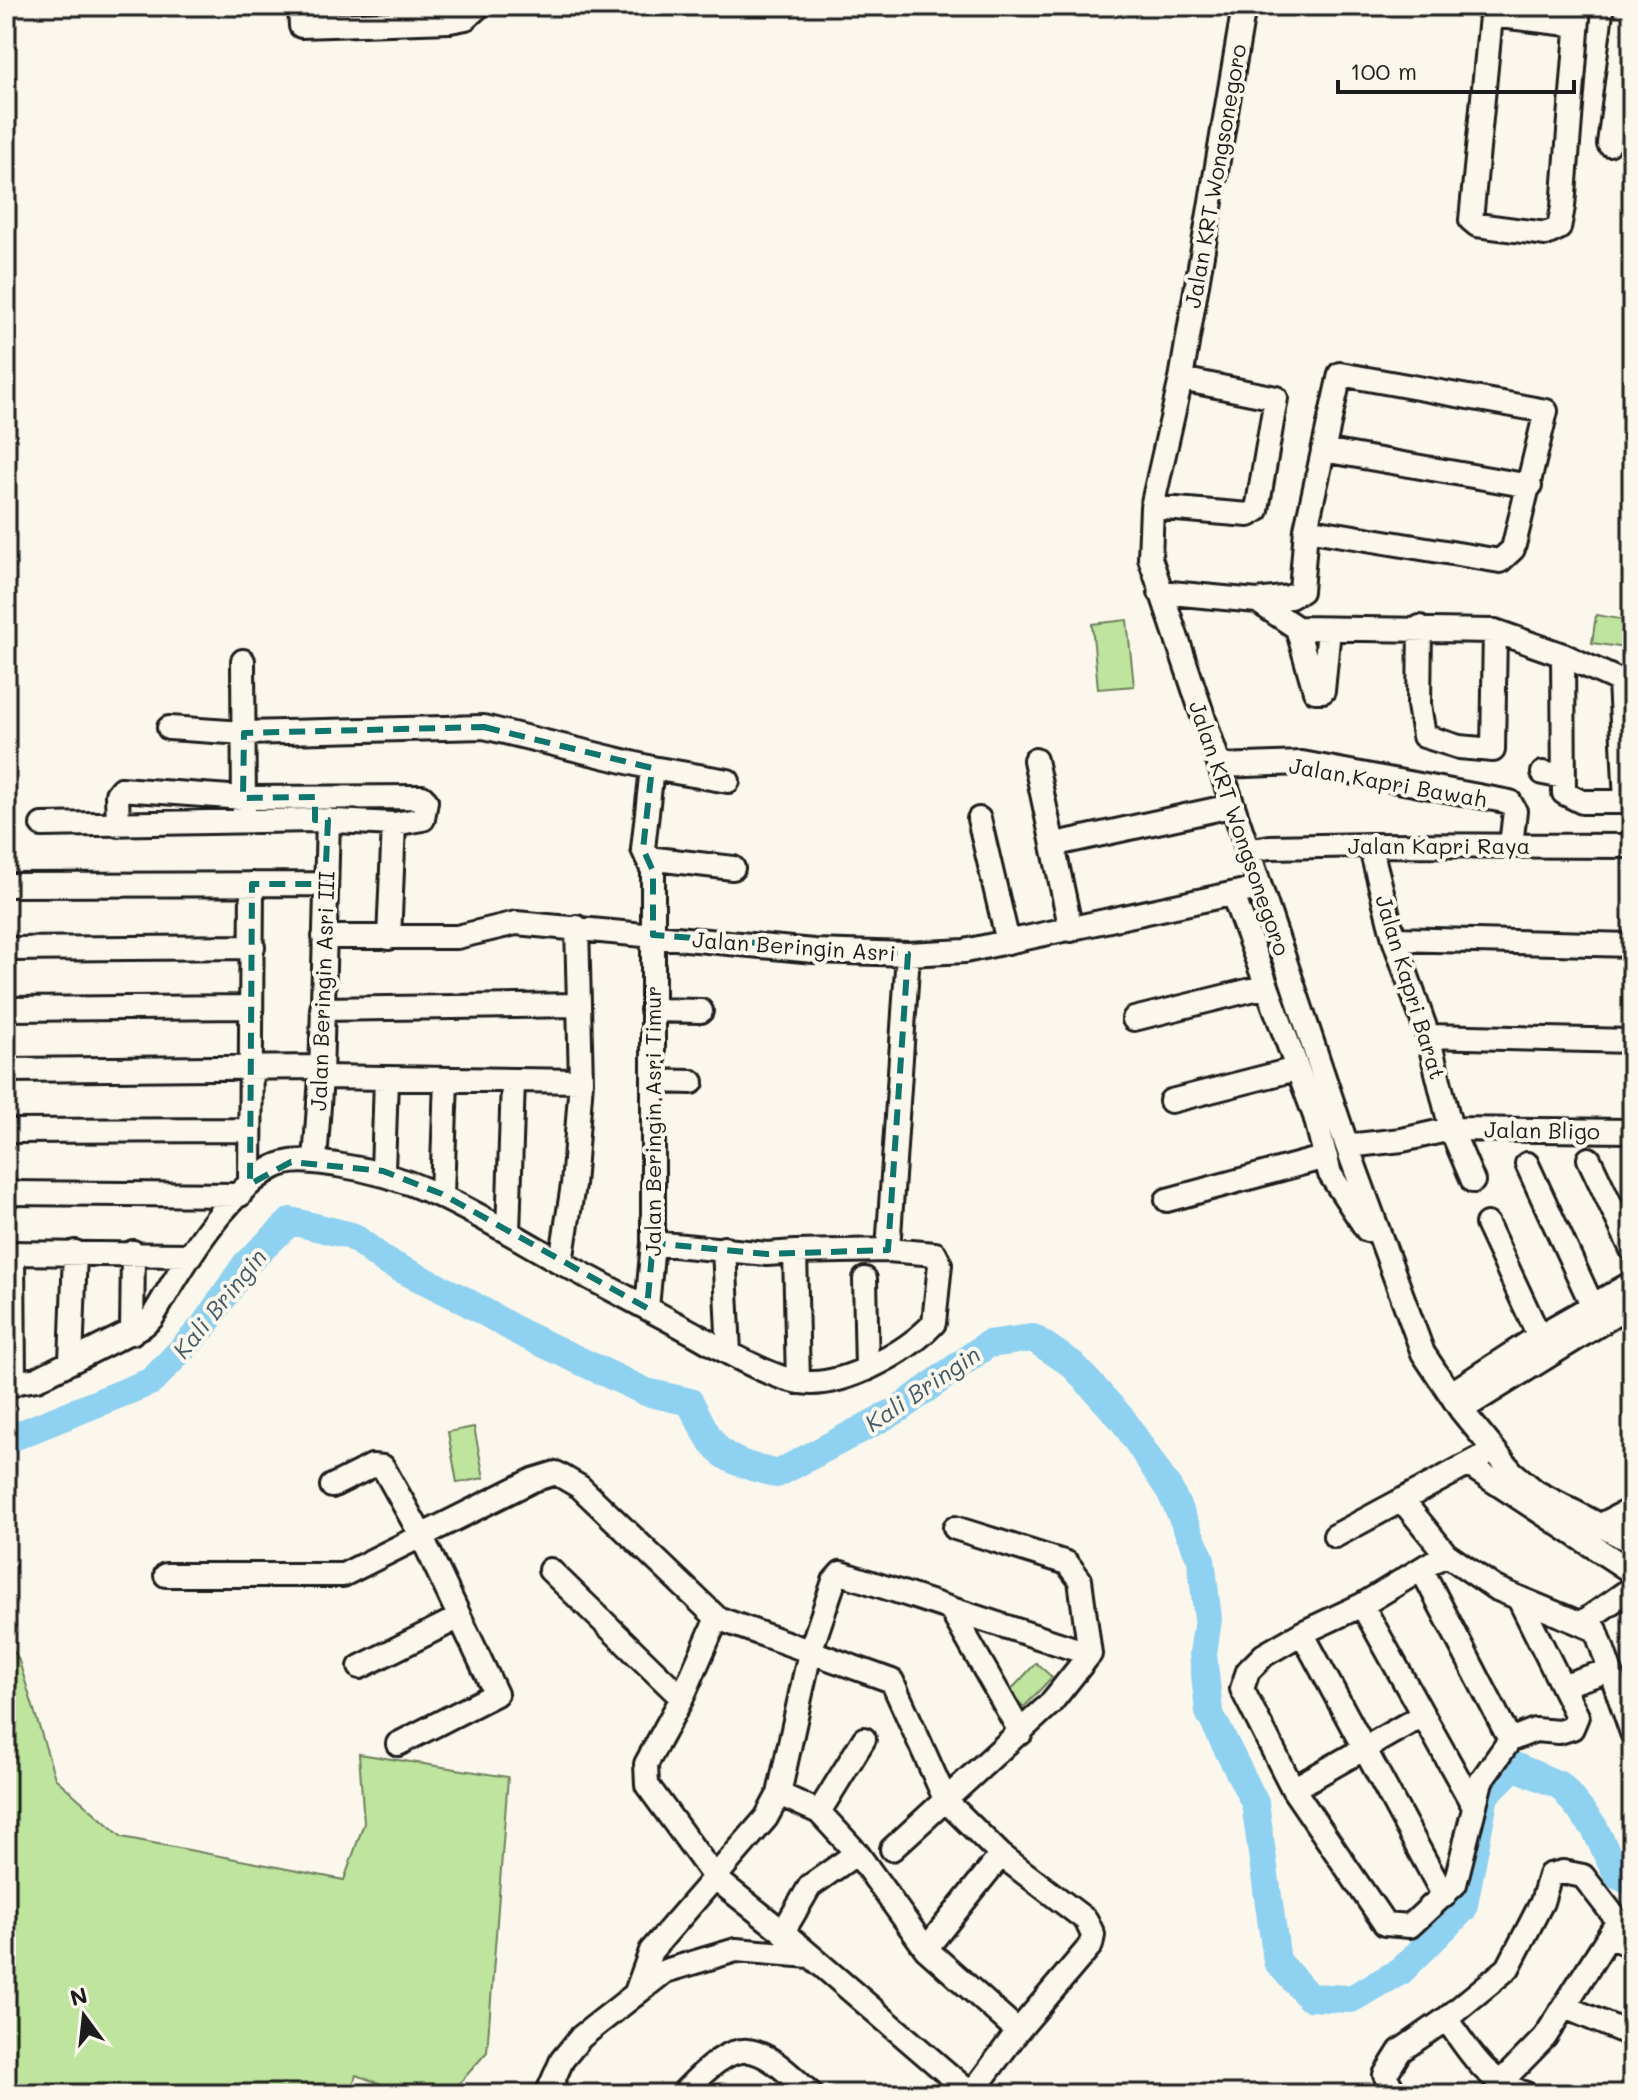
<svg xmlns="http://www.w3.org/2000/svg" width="1638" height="2100" viewBox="0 0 1638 2100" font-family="Mali,sans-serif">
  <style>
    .green { fill: #bee49e; stroke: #6d805d; stroke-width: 2 }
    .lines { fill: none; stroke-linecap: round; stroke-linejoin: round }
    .river { stroke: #8fd1f0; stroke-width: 28 }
    .minor-casing { stroke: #1c1c1c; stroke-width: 28 }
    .minor { stroke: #fbf7ec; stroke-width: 22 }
    .marked { fill: none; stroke: #0f766e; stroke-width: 6; stroke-dasharray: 16 10; stroke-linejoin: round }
    .labels { text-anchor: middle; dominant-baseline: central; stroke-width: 8; stroke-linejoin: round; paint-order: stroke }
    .street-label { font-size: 22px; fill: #1c1c1c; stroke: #fbf7ec }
    .water-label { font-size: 24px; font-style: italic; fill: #445b66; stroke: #fbf7ec }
  </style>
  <rect width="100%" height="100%" fill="#fbf7ec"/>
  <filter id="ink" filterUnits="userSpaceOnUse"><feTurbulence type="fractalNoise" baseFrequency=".0125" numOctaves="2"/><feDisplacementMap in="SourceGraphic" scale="16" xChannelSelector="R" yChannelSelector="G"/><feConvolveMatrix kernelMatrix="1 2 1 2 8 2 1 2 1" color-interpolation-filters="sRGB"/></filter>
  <g filter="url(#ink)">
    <path class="green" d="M 1596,615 L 1632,621 L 1632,649 L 1592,643 Z
      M 1127,620 L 1134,686 L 1098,689 L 1092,624 Z
      M 474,1427 L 484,1478 L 457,1483 L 448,1432 Z
      M 6,1640 L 18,1658 L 55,1778 L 122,1837 L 344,1880 L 364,1823 L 359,1754 L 508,1777 L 487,2052 L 450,2094 L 409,2094 L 356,2075 L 350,2094 L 6,2094 Z
      M 1036,1663 L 1052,1677 L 1024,1707 L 1009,1692 Z"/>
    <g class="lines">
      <path class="river" d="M 6,1440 L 152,1381 L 203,1327 L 246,1264 L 291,1221 L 352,1236 L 385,1261 L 460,1298 L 521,1333 L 646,1392 L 690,1402 C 718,1457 718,1458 777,1474 L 899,1409 L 988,1344 L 1033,1338 L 1072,1364 L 1123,1420 L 1170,1491 L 1201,1559 L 1208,1619 L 1203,1654 L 1209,1712 L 1255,1803 L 1277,1961 L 1309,1997 L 1351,1999 L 1401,1971 L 1463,1909 L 1485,1795 L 1514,1766 L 1561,1786 L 1594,1827 L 1617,1875 L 1632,1882"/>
      <g class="minor-casing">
        <path id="minor" d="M 300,6 L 301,26 L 450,21 L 466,18 L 479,6
          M 1244,6 L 1181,379 L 1152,507 L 1150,558 L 1347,1146 L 1423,1353 L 1461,1410 L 1512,1472 L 1536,1492 L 1632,1542
          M 1492,6 L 1471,220 L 1477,225 L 1546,234 L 1559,228 L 1563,207 L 1579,6
          M 1491,15 L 1577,25
          M 1609,144 L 1627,6
          M 1323,450 L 1530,486
          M 1152,507 L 1249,515 L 1257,510 L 1276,398 L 1181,379
          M 1160,592 L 1257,601 L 1297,628 L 1495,631 L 1563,655 L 1620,681 L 1632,682
          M 1257,601 L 1290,597 L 1301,591 L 1306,529 L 1340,374 L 1546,411 L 1513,549 L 1500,561 L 1306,529
          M 1420,627 L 1419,705 L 1424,736 L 1459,747 L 1493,750 L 1495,631
          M 1297,628 L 1315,691 L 1323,691 L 1329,629
          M 1563,655 L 1564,793 L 1582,802 L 1632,802
          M 243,661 L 244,812
          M 1620,681 L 1626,802
          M 169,728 L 244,733 L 484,727 L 652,768 L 643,849 L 653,871 L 653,1243 L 647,1308
          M 1035,760 L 1071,930
          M 1220,766 L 1302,763 L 1510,802 L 1515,811 L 1511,845
          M 652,768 L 728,781
          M 1543,773 L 1564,777
          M 979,819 L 1008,942
          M 42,825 L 315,820 L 394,824
          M 118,825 L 117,794 L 121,789 L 243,798 L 422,797 L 426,801 L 423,819 L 394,824 L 389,938
          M 1056,844 L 1231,806
          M 1370,845 L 1394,939 L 1428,1036 L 1451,1129 L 1473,1181
          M 1246,851 L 1270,847 L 1370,845 L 1632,846
          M 647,858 L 733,868
          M 6,885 L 325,884
          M 1233,895 L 1315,1116 L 1330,1174 L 1367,1230
          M 324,937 L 457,937 L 516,923 L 814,951 L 908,954 L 965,951 L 1259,888
          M 1394,939 L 1632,945
          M 6,949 L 253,947
          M 6,1009 L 251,1007
          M 322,1009 L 576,1005
          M 652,1010 L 701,1011
          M 1134,1019 L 1267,986
          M 1428,1036 L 1632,1041
          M 6,1070 L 320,1067
          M 321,1077 L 581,1081
          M 653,1081 L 692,1082
          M 1171,1101 L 1296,1069
          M 6,1131 L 248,1130
          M 1347,1146 L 1402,1140 L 1451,1129 L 1632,1131
          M 1589,1159 L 1632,1250
          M 315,1161 L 321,1077 L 328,820
          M 1527,1164 L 1592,1305
          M 383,1171 L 386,1079
          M 250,1184 L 252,884
          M 6,1193 L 240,1195
          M 442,1194 L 446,1080
          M 1167,1200 L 1326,1157
          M 1487,1224 L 1539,1336
          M 508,1232 L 513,1081
          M 653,1243 L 767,1254 L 795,1252 L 798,1382
          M 724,1248 L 729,1353
          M 888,1250 L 908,954
          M 6,1253 L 188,1255
          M 13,1253 L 14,1384
          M 561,1262 L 573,1185 L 581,1081 L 577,927
          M 865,1279 L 867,1369
          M 132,1333 L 133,1252
          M 71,1362 L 75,1252
          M 6,1384 L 37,1379 L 144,1325 L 152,1318 C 181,1269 221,1197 272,1168 C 292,1157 316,1162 337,1165 C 428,1178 484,1220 562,1263 C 607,1287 651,1310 695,1334 C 721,1349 771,1378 800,1382 C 841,1389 906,1353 934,1323 L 940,1264 L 935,1254 L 888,1250 L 795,1252
          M 1450,1394 L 1539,1336 L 1632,1283
          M 1461,1410 L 1632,1304
          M 1469,1465 L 1632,1572
          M 332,1486 L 372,1466 L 383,1467 L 421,1535 L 496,1694 L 398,1744
          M 1402,1500 L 1446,1554 L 1495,1588 L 1596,1630 L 1632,1733
          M 1599,1526 L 1632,1509
          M 1335,1536 L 1482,1457
          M 1446,1554 L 1362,1605 L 1302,1633 L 1264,1655 L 1248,1671 L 1242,1689 L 1293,1789 L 1385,1924 L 1410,1926 L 1455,1884 L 1481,1781 L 1510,1740 L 1535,1730 L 1559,1732 L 1572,1728 L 1577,1716 L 1520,1601
          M 550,1570 L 682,1698
          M 1422,1570 L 1510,1740
          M 166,1575 L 343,1575 L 533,1480 L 556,1473 L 580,1487 L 717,1618 L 892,1681 L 946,1801 L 1001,1855 L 1086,1920 L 1093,1935 L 1091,1945 L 1018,2031 L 971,2094
          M 1362,1605 L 1473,1805
          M 952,1612 L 1021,1733
          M 717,1618 L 682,1698 L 646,1764 L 647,1785 L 715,1878 L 783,1932 L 970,2093
          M 1583,1622 L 1632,1588
          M 1302,1633 L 1444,1896
          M 360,1667 L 458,1618
          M 1564,1685 L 1610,1670
          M 1293,1789 L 1423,1715
          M 779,1794 L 819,1812 L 857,1853 L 926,1949 L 1018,2031
          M 819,1812 L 864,1739
          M 892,1849 L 1050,1704 L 1090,1654 L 1080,1580 L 1067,1563 L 955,1528
          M 783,1932 L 810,1886 L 857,1853
          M 926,1949 L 1001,1855
          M 635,1995 L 651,1951 L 766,1818 L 779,1794 L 810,1652 L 834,1581 L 841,1573 L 1090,1654
          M 1565,2007 L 1632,2035
          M 1446,2019 C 1473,2055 1482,2078 1526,2094
          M 1499,2084 L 1545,2037 L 1608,1937
          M 547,2094 L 562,2060 L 581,2037 L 665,1971 L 736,1950 L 810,1956
          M 682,2094 C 740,2033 754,2040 811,2094
          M 1395,2094 L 1385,2075 L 1400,2051 L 1446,2019 L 1508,1968 L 1542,1902 L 1550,1875 L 1563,1872 L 1583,1876 L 1618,1921 L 1608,1937 L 1632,1945"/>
      </g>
      <use href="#minor" class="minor"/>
    </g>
  </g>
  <path class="marked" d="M 484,727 L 652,768 L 643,849 L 653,871 L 653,935 L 908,954 L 888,1250 L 767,1254 L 653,1243 L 647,1308 L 442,1194 L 383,1171 L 291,1162 L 250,1184 L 252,884 L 325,884 L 328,820 L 315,820 L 315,797 L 243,798 L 244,733 Z"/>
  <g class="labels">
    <g class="street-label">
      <text transform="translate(1215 176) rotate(-80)">Jalan KRT Wongsonegoro</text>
      <text transform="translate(1388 782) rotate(10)">Jalan Kapri Bawah</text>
      <text transform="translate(1240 828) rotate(71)">Jalan KRT Wongsonegoro</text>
      <text x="1439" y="845">Jalan Kapri Raya</text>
      <text transform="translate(794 946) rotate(4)">Jalan Beringin Asri</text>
      <text transform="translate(1411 987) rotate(73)">Jalan Kapri Barat</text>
      <text transform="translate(322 991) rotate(-88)">Jalan Beringin Asri III</text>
      <text transform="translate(652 1121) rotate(-90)">Jalan Beringin Asri Timur</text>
      <text transform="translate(1542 1130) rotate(1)">Jalan Bligo</text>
    </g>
    <g class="water-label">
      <text transform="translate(219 1303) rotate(-51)">Kali Bringin</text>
      <text transform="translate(922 1388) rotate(-34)">Kali Bringin</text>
    </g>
  </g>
  <rect width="1638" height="2100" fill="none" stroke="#fbf7ec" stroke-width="32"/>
  <rect x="16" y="16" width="1606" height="2068" fill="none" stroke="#1c1c1c" stroke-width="3" filter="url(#ink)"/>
  <g transform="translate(84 2016) rotate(345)" stroke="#fbf7ec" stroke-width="6" paint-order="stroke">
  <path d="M0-6L14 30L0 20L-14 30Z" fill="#1c1c1c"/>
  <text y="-12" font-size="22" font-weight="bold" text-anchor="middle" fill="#1c1c1c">N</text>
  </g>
  <path d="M1338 80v12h236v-12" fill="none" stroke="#1c1c1c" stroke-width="4"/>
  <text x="1350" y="80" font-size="24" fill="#1c1c1c" stroke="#fbf7ec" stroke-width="6" paint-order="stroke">100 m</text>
</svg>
